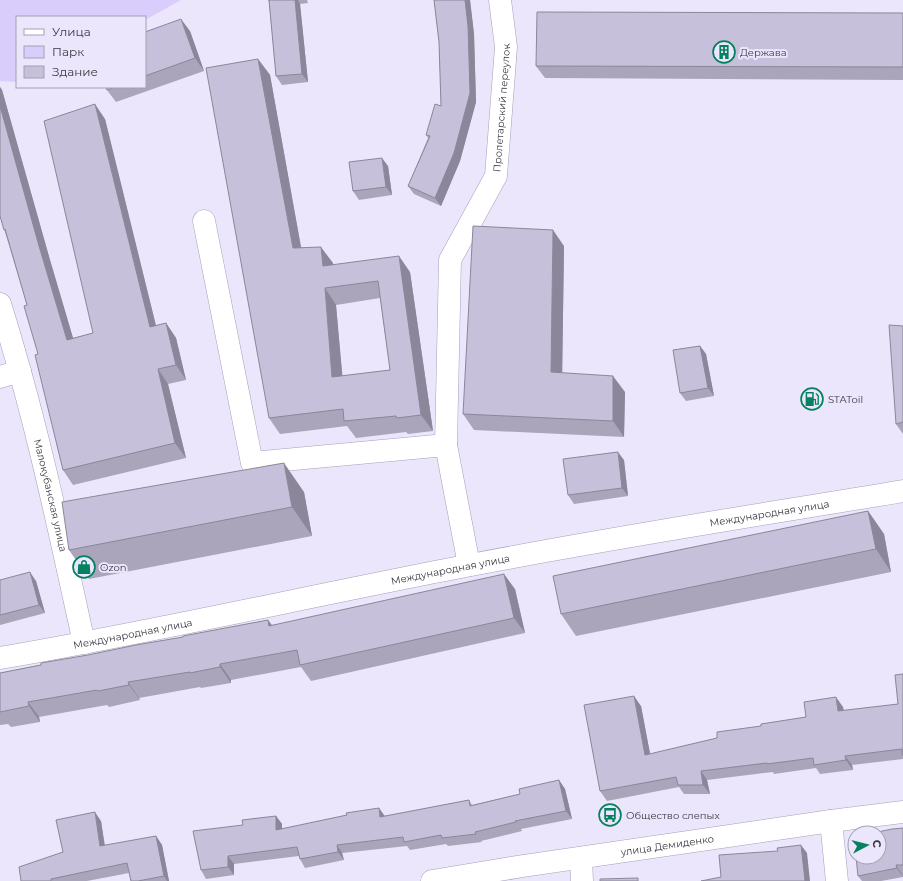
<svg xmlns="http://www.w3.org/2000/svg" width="903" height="881" viewBox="0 0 903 881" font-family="Montserrat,sans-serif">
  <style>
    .green { fill: #d9cdfc }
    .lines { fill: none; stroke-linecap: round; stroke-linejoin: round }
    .street-casing { stroke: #a69fb9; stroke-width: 23 }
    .secondary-casing { stroke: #a69fb9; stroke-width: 23 }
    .street { stroke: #fff; stroke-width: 22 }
    .secondary { stroke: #fff; stroke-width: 22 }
    .wall { fill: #aaa5bb; fill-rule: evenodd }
    .shaded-wall { fill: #8b8699 }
    .building { fill: #c6c0da; stroke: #8b8699; fill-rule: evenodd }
    .labels { text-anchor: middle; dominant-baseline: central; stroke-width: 4; stroke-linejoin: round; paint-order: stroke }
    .poi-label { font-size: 10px; fill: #3a3842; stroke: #ece6fc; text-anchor: start }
    .street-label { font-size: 10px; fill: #3a3842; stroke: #ece6fc }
  </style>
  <rect width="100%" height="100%" fill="#ece6fc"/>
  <path class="green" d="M 0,0 L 181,0 L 145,20 L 145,17 L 17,17 L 17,82 L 0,81 Z"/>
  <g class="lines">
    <g class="street-casing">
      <g id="street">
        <path d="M 204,221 L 252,463 L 446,445 L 469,565"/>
        <path id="s1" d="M 0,304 C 35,415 59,529 84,643"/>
        <path d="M 0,377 L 20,371"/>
        <path id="s2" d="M 446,445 L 450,260 L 496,176 L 506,47 L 500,0"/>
        <path d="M 831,821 L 837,881"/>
        <path d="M 581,858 L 582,881"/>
      </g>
    </g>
    <g class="secondary-casing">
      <g id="secondary">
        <path id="s3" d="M 0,658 C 158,631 314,595 471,565 C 614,537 759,515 903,491"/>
        <path id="s4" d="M 432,881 L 523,866 L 831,821 L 903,812"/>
      </g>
    </g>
    <use href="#street" class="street"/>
    <use href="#secondary" class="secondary"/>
  </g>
  <path class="wall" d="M 268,0 L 307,0 L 308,3 L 300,4 L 308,82 L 282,85 L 276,76 L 269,2 Z
    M 434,0 L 470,0 L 474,34 L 476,102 L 460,161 L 441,206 L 414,194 L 408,186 L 428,138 L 426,135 L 441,106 L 439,42 Z
    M 903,13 L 903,80 L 545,78 L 536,66 Z
    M 190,31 L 204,71 L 116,102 L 107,90 L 106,87 L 145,87 L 145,32 Z
    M 258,59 L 270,75 L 301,247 L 333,263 L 333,265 L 410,272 L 433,431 L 408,434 L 406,432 L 356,438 L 347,426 L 280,434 L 269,418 ZM 380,298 L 390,370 L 342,376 L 336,305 Z
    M 0,87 L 2,90 L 50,260 L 73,338 L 93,333 L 105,119 L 156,326 L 166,323 L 176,338 L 186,380 L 168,384 L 186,458 L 73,485 L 63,470 L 38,354 L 27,305 L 5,232 L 4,230 L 0,216 Z
    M 388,166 L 392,195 L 359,200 L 353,191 Z
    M 564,246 L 562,373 L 625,392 L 624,437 L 474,430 L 463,414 Z
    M 903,326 L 903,434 L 896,424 Z
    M 700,346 L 706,354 L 714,396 L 686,401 L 680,393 Z
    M 624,460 L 628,496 L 574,504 L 568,495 Z
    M 304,492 L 312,536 L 89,579 L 69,550 Z
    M 868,511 L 884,534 L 891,572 L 576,636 L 561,614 Z
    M 0,580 L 36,581 L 45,613 L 0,625 Z
    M 515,589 L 525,633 L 311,681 L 301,667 L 231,680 L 231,683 L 201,688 L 200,687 L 139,698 L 140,700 L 109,707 L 107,705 L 39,717 L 40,722 L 11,727 L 8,724 L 0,725 L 0,673 L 88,655 L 183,637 L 268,620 L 272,625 Z
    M 903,674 L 903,759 L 852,765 L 853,770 L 820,774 L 816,768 L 774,774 L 773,772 L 707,780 L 710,794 L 684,794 L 679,787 L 607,801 L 600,791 L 641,706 L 650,754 L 717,738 L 761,726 L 806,717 L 843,707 L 844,711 L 898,704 Z
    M 559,780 L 565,789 L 572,819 L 521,829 L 522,831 L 481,841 L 482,842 L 448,846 L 446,844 L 410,850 L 407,846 L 342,853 L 344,860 L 305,868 L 300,859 L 299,856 L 234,864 L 234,875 L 206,879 L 201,870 L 243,825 L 276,816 L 282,824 L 282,829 L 379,808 L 385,816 L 469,800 L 472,805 L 520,794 Z
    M 101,821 L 105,846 L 156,836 L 162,845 L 169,881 L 131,881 L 129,873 L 87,881 L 21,881 L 63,852 Z
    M 903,828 L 903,877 L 881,881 L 862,881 L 858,876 Z"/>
  <path class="shaded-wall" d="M 295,0 L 298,0 L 300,4 L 308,82 L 302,74 Z
    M 465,0 L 470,0 L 474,34 L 476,102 L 460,161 L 441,206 L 435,198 Z
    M 181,19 L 190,31 L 204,71 L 195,58 Z
    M 258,59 L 270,75 L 304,264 L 293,248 Z
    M 0,87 L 2,90 L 50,260 L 78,355 L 67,340 L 39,246 L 0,106 Z
    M 95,104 L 105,119 L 160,342 L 150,327 Z
    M 382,158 L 388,166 L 392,195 L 386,187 Z
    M 553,230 L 564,246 L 562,388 L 551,372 Z
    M 321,247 L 333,263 L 334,283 L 323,266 Z
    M 399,256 L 410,272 L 433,431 L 421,415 Z
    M 325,288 L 336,305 L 344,393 L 332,377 Z
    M 166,323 L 176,338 L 186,380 L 176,365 Z
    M 700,346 L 706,354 L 714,396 L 708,388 Z
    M 158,369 L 168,384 L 186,458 L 175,443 Z
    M 613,376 L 625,392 L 624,437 L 613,421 Z
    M 618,452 L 624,460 L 628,496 L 622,488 Z
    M 284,463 L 304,492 L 312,536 L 292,507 Z
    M 868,511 L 884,534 L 891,572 L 876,549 Z
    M 30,572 L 36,581 L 45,613 L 39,605 Z
    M 504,574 L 515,589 L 525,633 L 514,618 Z
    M 268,620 L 279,636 L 269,626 Z
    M 220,664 L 231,680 L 231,683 L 220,667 Z
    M 128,682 L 139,698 L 140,700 L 129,685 Z
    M 634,696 L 641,706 L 652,764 L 645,755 Z
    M 836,697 L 843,707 L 845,721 L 838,711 Z
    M 28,702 L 39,717 L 40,722 L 29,706 Z
    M 845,756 L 852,765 L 853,770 L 846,760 Z
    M 701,771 L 707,780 L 710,794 L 703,785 Z
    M 559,780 L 565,789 L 572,819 L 566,811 Z
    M 379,808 L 385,817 L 380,817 Z
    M 95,812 L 101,821 L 106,855 L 100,846 Z
    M 276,816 L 282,824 L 282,838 L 276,830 Z
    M 156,836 L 162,845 L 169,881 L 167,881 L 164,876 Z
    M 337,845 L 342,853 L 344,860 L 338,852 Z
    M 801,845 L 807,853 L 810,881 L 805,881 Z
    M 228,856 L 234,864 L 234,875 L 228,867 Z
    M 896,865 L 902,874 L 903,877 L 897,868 Z"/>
  <path class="building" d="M 269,0 L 295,0 L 302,74 L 276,76 Z
    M 434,0 L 465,0 L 468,26 L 470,93 L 454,153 L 435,198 L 408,186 L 430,136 L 426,135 L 435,104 L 441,106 L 439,42 Z
    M 537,12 L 903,13 L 903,67 L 536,66 Z
    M 181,19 L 195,58 L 145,76 L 145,32 Z
    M 258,59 L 293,248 L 321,247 L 323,266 L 399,256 L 421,415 L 397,418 L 396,416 L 344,421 L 343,409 L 269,418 L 206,68 ZM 378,281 L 390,370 L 332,377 L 325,288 Z
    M 106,87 L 115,87 L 107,90 Z
    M 95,104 L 150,327 L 166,323 L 176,365 L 158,369 L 175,443 L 63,470 L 35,355 L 38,354 L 24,306 L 27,305 L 5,229 L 4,230 L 0,216 L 0,106 L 39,246 L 67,340 L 93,333 L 44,121 Z
    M 382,158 L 386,187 L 353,191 L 349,162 Z
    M 473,226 L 553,230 L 551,372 L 613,376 L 613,421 L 463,414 Z
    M 889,325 L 903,326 L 903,422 L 896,424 Z
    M 700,346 L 708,388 L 680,393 L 673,350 Z
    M 618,452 L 622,488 L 568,495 L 563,459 Z
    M 284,463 L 292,507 L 69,550 L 62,502 Z
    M 868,511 L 876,549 L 561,614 L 553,576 Z
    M 30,572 L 39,605 L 0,615 L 0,580 Z
    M 504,574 L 514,618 L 300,665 L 297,650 L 220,664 L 220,667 L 190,673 L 190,672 L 128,682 L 129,685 L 98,691 L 97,690 L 28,702 L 29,706 L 0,712 L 0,673 L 41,665 L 41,663 L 88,655 L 136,645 L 183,637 L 183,636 L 268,620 L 269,626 Z
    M 903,674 L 903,755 L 902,755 L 902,749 L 845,756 L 846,760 L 814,765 L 813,758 L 767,764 L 767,763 L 701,771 L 703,785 L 678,785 L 676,777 L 600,791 L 584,705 L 634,696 L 645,755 L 717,738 L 717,732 L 761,726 L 761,724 L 806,717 L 804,702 L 836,697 L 838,711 L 898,704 L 895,675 Z
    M 559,780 L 566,811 L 515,821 L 516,822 L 475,832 L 476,834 L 442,838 L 441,835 L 404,842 L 403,837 L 337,845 L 338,852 L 300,859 L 297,847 L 228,856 L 228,867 L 201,870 L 193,831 L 243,825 L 242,820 L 276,816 L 276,830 L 347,815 L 346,813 L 379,808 L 380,817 L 469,800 L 470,806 L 520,794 L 519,789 Z
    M 95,812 L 100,846 L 156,836 L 164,876 L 138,881 L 131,881 L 127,863 L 51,879 L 51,881 L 21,881 L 19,867 L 63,852 L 56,820 Z
    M 903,828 L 903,865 L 896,865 L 897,868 L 858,876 L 856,857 L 879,857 L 879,833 L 873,833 L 892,829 Z
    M 854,837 L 855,837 L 855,848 Z
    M 801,845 L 805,881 L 701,881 L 721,877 L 719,855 L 778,851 L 777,848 Z
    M 638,878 L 638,881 L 600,881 L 600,879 Z"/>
  <defs>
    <g id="building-ring" transform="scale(1.15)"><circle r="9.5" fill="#ece6fc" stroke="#068160" stroke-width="1.5"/><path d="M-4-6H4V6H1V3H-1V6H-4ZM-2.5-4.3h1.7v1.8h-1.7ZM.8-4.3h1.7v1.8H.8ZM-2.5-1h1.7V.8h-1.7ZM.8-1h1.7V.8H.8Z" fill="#068160"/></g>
    <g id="fuel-ring" transform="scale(1.15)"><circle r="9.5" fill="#ece6fc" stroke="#068160" stroke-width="1.5"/><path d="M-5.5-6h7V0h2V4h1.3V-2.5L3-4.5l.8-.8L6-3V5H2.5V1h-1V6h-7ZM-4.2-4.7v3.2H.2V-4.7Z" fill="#068160"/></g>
    <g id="shop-ring" transform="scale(1.15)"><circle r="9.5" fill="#ece6fc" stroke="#068160" stroke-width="1.5"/><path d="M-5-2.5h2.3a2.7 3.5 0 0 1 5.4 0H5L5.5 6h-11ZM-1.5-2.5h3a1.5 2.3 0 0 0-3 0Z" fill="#068160"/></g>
    <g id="bus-ring" transform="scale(1.15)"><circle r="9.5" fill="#ece6fc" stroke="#068160" stroke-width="1.5"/><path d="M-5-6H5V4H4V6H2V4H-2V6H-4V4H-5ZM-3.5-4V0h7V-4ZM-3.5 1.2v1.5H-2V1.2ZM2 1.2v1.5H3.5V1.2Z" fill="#068160"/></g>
  </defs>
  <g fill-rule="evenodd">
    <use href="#building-ring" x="724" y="52"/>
    <use href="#fuel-ring" x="812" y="399"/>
    <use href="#shop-ring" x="84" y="567"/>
    <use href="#bus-ring" x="610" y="815"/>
  </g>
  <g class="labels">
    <g class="poi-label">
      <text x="740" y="52">Держава</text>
      <text x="828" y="399">STAToil</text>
      <text x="100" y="567">Ozon</text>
      <text x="626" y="815">Общество слепых</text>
    </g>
    <g class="street-label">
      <text stroke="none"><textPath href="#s2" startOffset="349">Пролетарский переулок</textPath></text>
      <text stroke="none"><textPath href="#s1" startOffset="198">Малокубанская улица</textPath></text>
      <text stroke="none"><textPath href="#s3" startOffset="783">Международная улица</textPath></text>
      <text stroke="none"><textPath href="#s3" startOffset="459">Международная улица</textPath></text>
      <text stroke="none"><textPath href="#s3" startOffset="135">Международная улица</textPath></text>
      <text stroke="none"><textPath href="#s4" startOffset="238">улица Демиденко</textPath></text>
    </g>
  </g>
  <rect x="16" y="16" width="130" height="72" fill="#ece6fc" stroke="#a5a0b2"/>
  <rect x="24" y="29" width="20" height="6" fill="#ffffff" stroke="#a5a0b2"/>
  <text x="52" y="36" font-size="12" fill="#3a3842">Улица</text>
  <rect x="24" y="46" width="20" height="12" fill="#d9cdfc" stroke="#a5a0b2"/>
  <text x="52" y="56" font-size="12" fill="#3a3842">Парк</text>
  <rect x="24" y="66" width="20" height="12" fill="#c6c0da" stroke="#a5a0b2"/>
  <text x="52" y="76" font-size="12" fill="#3a3842">Здание</text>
  <g transform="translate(867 845) rotate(83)"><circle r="19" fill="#ece6fc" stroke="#a5a0b2"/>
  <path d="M0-3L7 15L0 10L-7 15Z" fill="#068160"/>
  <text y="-6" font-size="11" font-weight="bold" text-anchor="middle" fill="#3a3842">С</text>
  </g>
</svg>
